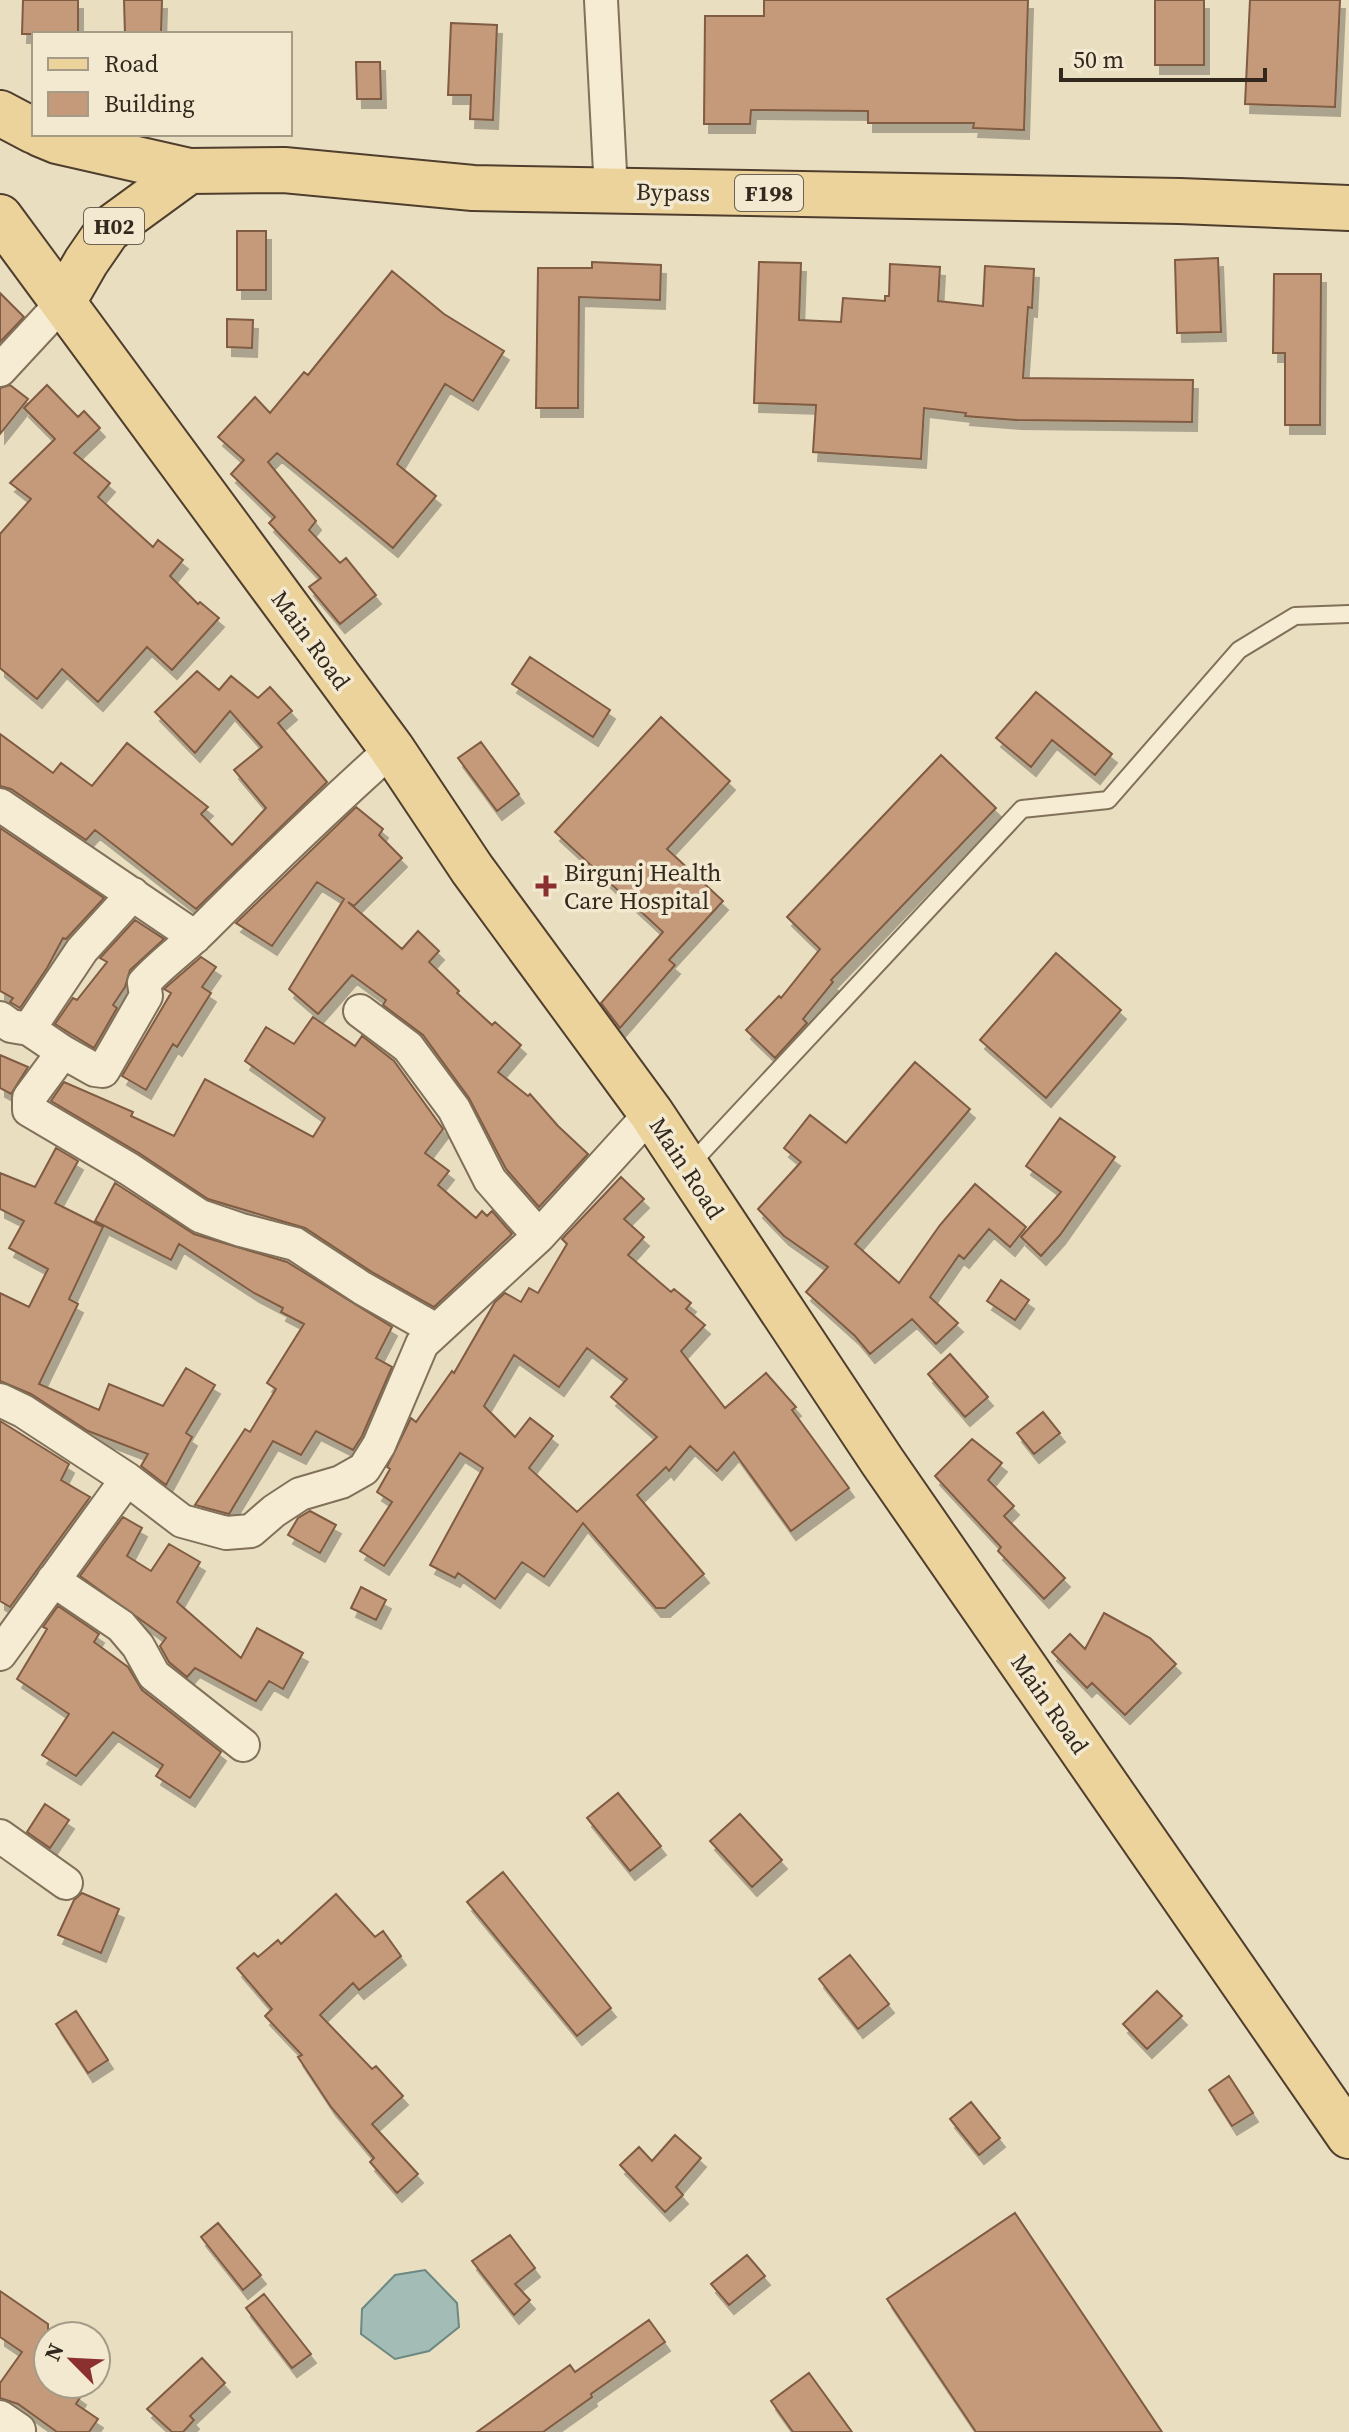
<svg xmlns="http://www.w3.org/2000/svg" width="1349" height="2432" viewBox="0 0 1349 2432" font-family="'Source Serif 4',serif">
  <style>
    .water { fill: #a3bcb5; stroke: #6b8982; stroke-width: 2 }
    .building { fill: #c59a7a; stroke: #7f5b42; stroke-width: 2; fill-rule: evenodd; filter: url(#shadow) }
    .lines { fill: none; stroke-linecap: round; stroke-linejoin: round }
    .service-casing { stroke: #81705a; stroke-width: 20 }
    .minor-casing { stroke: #81705a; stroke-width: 36 }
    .primary-casing { stroke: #4f3e2e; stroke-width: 48 }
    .service { stroke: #f5ecd3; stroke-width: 16 }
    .minor { stroke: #f5ecd3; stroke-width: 32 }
    .primary { stroke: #ebd39b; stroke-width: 44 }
    .poi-dot { fill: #8c302f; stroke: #f2e9d0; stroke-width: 3 }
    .labels { text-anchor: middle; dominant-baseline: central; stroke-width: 7; stroke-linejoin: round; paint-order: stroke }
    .shield { fill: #f2e9d0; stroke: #6c6253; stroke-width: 2 }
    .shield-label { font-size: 22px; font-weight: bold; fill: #32281d }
    .street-label { font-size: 24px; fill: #32281d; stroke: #f2e9d0 }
    .poi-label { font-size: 24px; fill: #32281d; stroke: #f2e9d0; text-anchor: start }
  </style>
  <defs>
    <filter id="shadow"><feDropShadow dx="5" dy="9" stdDeviation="0" flood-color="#0004"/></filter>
  </defs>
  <rect width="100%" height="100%" fill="#eadec1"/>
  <path class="water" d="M 425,2270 L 457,2303 L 459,2327 L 429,2351 L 395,2359 L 361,2334 L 362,2309 L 395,2275 Z"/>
  <path class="building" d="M 23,0 L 78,0 L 78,34 L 22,34 Z
    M 124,0 L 162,0 L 161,34 L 125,34 Z
    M 764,0 L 1028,0 L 1024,130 L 973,128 L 974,123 L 868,123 L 868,111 L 751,110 L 750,124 L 704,124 L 705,16 L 764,16 Z
    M 1155,0 L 1204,0 L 1204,65 L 1155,65 Z
    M 1250,0 L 1340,0 L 1335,107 L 1245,104 Z
    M 451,23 L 497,25 L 493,120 L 470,119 L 471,95 L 448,95 Z
    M 356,62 L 380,62 L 381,99 L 357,99 Z
    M 237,231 L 266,231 L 266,290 L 237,290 Z
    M 1218,258 L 1221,332 L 1177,333 L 1175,260 Z
    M 592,262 L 661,265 L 660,300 L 579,297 L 578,408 L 536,408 L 538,268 L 592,268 Z
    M 759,262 L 801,263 L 799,320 L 841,322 L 843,298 L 885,301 L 885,296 L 889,296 L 890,264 L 940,267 L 938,301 L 983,306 L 985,266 L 1034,269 L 1032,308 L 1028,307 L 1023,378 L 1193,380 L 1192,422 L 1016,420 L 965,416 L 966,413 L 924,408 L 921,459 L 813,452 L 816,405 L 754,403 Z
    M 392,271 L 444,314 L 504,351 L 473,401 L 445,384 L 397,464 L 436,496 L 393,548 L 277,453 L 268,462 L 316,521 L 309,530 L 340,563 L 346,558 L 376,595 L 340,624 L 309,587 L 321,578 L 269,523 L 275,517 L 231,474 L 244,460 L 218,437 L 255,397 L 270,413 L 304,372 L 308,375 Z
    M 1274,274 L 1321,274 L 1320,425 L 1285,425 L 1285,353 L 1273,353 Z
    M 0,293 L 24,317 L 0,342 Z
    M 227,319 L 253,320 L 252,348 L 227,347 Z
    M 10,385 L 28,399 L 0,434 L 0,388 Z
    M 47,385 L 78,417 L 84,411 L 100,428 L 74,453 L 110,483 L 98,497 L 153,547 L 158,540 L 183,560 L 170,576 L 198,604 L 200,602 L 219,618 L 172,670 L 147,647 L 98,702 L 62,669 L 37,699 L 0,668 L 0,534 L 31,499 L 10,483 L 55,439 L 24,408 Z
    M 530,657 L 610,710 L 593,737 L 512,684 Z
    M 197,671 L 219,690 L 231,676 L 258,698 L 270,687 L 292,711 L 278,723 L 327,782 L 196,909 L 95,830 L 86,840 L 11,789 L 0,786 L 0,734 L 53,773 L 61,763 L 92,786 L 127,743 L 208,807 L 201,814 L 232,845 L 266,808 L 234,770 L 262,747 L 230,711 L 195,753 L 155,712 Z
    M 1036,692 L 1112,754 L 1095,775 L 1052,740 L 1031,767 L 996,738 Z
    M 661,717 L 730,781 L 667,849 L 723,901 L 669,960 L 675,965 L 620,1028 L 601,1003 L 663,932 L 555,832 Z
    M 481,742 L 519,794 L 497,811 L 458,758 Z
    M 941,755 L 996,808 L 831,980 L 833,982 L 803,1019 L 807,1023 L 775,1058 L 746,1030 L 779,996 L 781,998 L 820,949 L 787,917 Z
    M 356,807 L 383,829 L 379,835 L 402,858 L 354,906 L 348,902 L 402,949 L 418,931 L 439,951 L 429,962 L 459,991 L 457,993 L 492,1025 L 495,1022 L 521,1045 L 498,1072 L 528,1096 L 530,1094 L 558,1126 L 588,1154 L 539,1207 L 506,1169 L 469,1098 L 423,1035 L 383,1005 L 386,1000 L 352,975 L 318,1014 L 289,989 L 344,899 L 317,882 L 272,946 L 236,923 Z
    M 0,828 L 104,898 L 66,939 L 63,938 L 47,968 L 20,1008 L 10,1002 L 13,998 L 0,991 Z
    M 135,920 L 164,939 L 130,970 L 125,987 L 113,1005 L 117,1008 L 94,1048 L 55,1024 L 73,998 L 77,1000 L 107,962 L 100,958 Z
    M 1056,953 L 1121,1010 L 1046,1098 L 980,1040 Z
    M 201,957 L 216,967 L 202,987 L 211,993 L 177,1047 L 173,1044 L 146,1090 L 122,1076 L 171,993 L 164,989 Z
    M 313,1017 L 355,1046 L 362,1036 L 394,1061 L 443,1129 L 425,1153 L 449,1171 L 438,1185 L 476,1218 L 482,1211 L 487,1216 L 492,1211 L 512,1234 L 434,1307 L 372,1272 L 305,1228 L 208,1199 L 139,1153 L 51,1101 L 64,1082 L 133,1112 L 131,1116 L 174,1136 L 205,1079 L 313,1137 L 325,1118 L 245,1061 L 266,1027 L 294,1044 Z
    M 0,1055 L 28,1067 L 11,1094 L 0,1088 Z
    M 915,1062 L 970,1109 L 855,1244 L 899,1283 L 940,1225 L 975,1184 L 1026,1227 L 1010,1247 L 989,1229 L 964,1259 L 959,1255 L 930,1297 L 958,1323 L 936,1344 L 912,1319 L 870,1354 L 855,1336 L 806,1292 L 828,1267 L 784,1236 L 758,1209 L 801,1162 L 784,1148 L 810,1115 L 846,1143 Z
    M 1060,1118 L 1115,1157 L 1060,1235 L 1041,1256 L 1021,1237 L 1061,1192 L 1026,1166 Z
    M 56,1148 L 78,1161 L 55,1203 L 103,1227 L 69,1299 L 78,1304 L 39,1384 L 99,1410 L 109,1384 L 163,1406 L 186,1368 L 215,1385 L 186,1433 L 192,1437 L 166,1485 L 141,1466 L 148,1454 L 88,1431 L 31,1394 L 0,1381 L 0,1293 L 29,1307 L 48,1269 L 9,1248 L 24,1221 L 0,1209 L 0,1173 L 35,1187 Z
    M 621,1177 L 644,1199 L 624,1219 L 644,1237 L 628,1255 L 671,1292 L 674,1289 L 691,1303 L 686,1309 L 705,1325 L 681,1351 L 725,1408 L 766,1373 L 796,1407 L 792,1410 L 849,1488 L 791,1531 L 734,1452 L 717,1471 L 690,1446 L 669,1471 L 666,1467 L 637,1495 L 704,1574 L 665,1608 L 656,1608 L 583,1523 L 544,1577 L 522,1562 L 495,1599 L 458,1573 L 455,1578 L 430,1565 L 483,1468 L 460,1453 L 384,1566 L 360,1551 L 392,1502 L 377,1492 L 390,1469 L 387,1467 L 411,1418 L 416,1422 L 452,1371 L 454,1373 L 495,1302 L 505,1293 L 521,1302 L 529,1288 L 538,1293 L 567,1244 L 562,1239 ZM 587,1348 L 627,1379 L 611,1397 L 657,1437 L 577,1512 L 529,1468 L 553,1436 L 530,1418 L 515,1437 L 484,1406 L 514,1355 L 559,1387 Z
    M 115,1183 L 194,1234 L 287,1262 L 392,1327 L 376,1358 L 392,1367 L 362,1436 L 353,1450 L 316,1431 L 301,1455 L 273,1441 L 229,1514 L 195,1505 L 245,1429 L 250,1432 L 276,1389 L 267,1383 L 304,1324 L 281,1312 L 283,1308 L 254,1293 L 179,1244 L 171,1260 L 95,1221 Z
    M 1001,1280 L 1029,1300 L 1015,1320 L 987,1301 Z
    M 950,1354 L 988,1397 L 965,1417 L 928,1374 Z
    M 1043,1412 L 1060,1433 L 1034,1454 L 1017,1433 Z
    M 0,1421 L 69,1464 L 61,1480 L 90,1497 L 10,1607 L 0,1601 Z
    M 972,1439 L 1002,1463 L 988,1480 L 1014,1506 L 1004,1516 L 1065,1578 L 1044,1599 L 998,1551 L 1001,1547 L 935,1476 Z
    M 310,1511 L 336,1525 L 320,1553 L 288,1535 L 298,1518 Z
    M 123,1517 L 142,1528 L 127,1556 L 151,1571 L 169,1544 L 200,1562 L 177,1602 L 241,1658 L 257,1628 L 303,1653 L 283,1689 L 269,1681 L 256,1701 L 195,1668 L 187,1677 L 169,1662 L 160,1646 L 166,1638 L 80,1576 Z
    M 361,1587 L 386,1600 L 376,1620 L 351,1608 Z
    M 58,1606 L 99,1634 L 94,1642 L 128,1667 L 142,1690 L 221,1752 L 190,1798 L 156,1776 L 163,1765 L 113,1732 L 76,1776 L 42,1755 L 69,1714 L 17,1679 L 47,1629 L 43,1627 Z
    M 1104,1613 L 1150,1638 L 1176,1664 L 1125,1715 L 1092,1683 L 1087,1688 L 1052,1652 L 1070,1634 L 1085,1649 Z
    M 618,1793 L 661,1846 L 630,1871 L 587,1818 Z
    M 45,1804 L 69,1820 L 50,1848 L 27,1832 Z
    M 740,1814 L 782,1860 L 752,1887 L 710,1841 Z
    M 503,1872 L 611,2008 L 577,2036 L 467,1902 Z
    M 82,1893 L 119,1909 L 101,1953 L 58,1935 L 74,1900 Z
    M 336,1894 L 375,1937 L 383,1931 L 401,1956 L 359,1990 L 353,1983 L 320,2015 L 372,2069 L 376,2066 L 403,2096 L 372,2124 L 418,2174 L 397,2193 L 370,2162 L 374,2158 L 331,2107 L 298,2057 L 302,2055 L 265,2016 L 272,2009 L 237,1968 L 254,1953 L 258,1957 L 278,1940 L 281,1944 Z
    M 850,1955 L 889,2004 L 858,2029 L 819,1979 Z
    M 1157,1991 L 1182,2016 L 1147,2049 L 1123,2024 Z
    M 76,2011 L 108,2060 L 88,2073 L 56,2024 Z
    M 1229,2076 L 1253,2113 L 1232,2126 L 1209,2090 Z
    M 971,2102 L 1000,2138 L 979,2155 L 950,2119 Z
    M 675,2135 L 701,2158 L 676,2187 L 683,2195 L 665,2212 L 620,2165 L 639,2147 L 652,2161 Z
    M 1015,2213 L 1162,2432 L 976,2432 L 887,2299 Z
    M 218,2223 L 261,2275 L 243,2290 L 201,2237 Z
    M 510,2235 L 535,2268 L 515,2284 L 530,2300 L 514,2315 L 472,2261 Z
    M 747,2255 L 765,2276 L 729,2305 L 711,2284 Z
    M 0,2291 L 48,2324 L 48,2384 L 64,2384 L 81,2396 L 76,2404 L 98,2419 L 89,2432 L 57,2432 L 18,2404 L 0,2398 L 0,2383 L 22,2352 L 0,2337 Z
    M 264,2294 L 311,2354 L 292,2368 L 246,2308 Z
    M 649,2320 L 665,2342 L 591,2394 L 592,2397 L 543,2432 L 477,2432 L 570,2365 L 575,2372 Z
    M 202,2358 L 225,2383 L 190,2416 L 194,2420 L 183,2432 L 172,2432 L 147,2409 Z
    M 809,2373 L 852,2432 L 793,2432 L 771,2401 Z"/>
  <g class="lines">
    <g class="service-casing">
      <path id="service" d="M 688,1167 L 1022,809 L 1108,800 L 1239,650 L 1295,616 L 1349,614"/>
    </g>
    <g class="minor-casing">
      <path id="minor" d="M 601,0 L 611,191
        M 0,370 L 63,302
        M 0,805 L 195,937
        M 360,1011 L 408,1047 L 454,1109 L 490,1180 L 539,1236
        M 0,1018 L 11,1026 L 29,1029 L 63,1052 L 29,1098 L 29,1110 L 129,1169 L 200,1216 L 241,1230 L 295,1244 L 362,1288 L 436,1330
        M 29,1029 L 82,950 L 133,894
        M 63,1052 L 95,1070 L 103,1071 L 146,996 L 144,983 C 162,963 184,948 203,929 C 265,867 327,807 392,749
        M 0,1400 L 23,1411 L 127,1479 L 182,1521 L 226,1533 L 251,1531 L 274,1511 L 300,1494 L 341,1482 L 364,1469 L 379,1445 L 422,1344 L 539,1236 L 651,1113
        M 53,1580 L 121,1626 L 138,1646 L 154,1675 L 243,1745
        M 0,1654 L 127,1479
        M 0,1836 L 66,1883
        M 0,2417 L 19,2430 L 17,2432"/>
    </g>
    <g class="primary-casing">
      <path id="primary" d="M 0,113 L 34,131
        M 40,134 L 57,141 L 189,171 L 284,170 L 473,188 L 1180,201 L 1349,208
        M 0,217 L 392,749 L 472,869 L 651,1113 L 882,1461 L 1349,2136
        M 63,302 L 86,262 L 108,230 L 189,171"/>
    </g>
    <use href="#service" class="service"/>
    <use href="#minor" class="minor"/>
    <use href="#primary" class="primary"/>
  </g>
  <path class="poi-dot" d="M542 874h8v8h8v8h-8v8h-8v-8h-8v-8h8z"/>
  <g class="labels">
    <g class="shield">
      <rect x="735" y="175" width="68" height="36" rx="6"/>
      <rect x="84" y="208" width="60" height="36" rx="6"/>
    </g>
    <g class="shield-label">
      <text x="769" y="193">F198</text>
      <text x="114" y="226">H02</text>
    </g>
    <g class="street-label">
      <text transform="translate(673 192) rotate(1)">Bypass</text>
      <text transform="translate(311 640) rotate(54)">Main Road</text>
      <text transform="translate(687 1168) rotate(57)">Main Road</text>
      <text transform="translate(1050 1704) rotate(55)">Main Road</text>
    </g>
    <g class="poi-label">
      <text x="564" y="872">Birgunj Health<tspan x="564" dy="28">Care Hospital</tspan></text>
    </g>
  </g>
  <rect x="32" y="32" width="260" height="104" fill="#f2e9d0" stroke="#a59c88" stroke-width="2"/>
  <rect x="48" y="58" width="40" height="12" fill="#ebd39b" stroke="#a59c88" stroke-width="2"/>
  <text x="104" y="72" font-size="24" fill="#32281d">Road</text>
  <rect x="48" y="92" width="40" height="24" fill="#c59a7a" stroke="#a59c88" stroke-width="2"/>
  <text x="104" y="112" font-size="24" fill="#32281d">Building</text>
  <g transform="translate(72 2360) rotate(294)"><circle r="38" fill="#f2e9d0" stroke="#a59c88" stroke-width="2"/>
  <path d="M0-6L14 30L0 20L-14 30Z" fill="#8c302f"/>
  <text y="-12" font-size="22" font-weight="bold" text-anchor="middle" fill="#32281d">N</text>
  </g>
  <path d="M1061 68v12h204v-12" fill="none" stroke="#32281d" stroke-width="4"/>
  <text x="1073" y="68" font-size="24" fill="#32281d" stroke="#f2e9d0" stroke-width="6" paint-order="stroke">50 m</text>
</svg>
